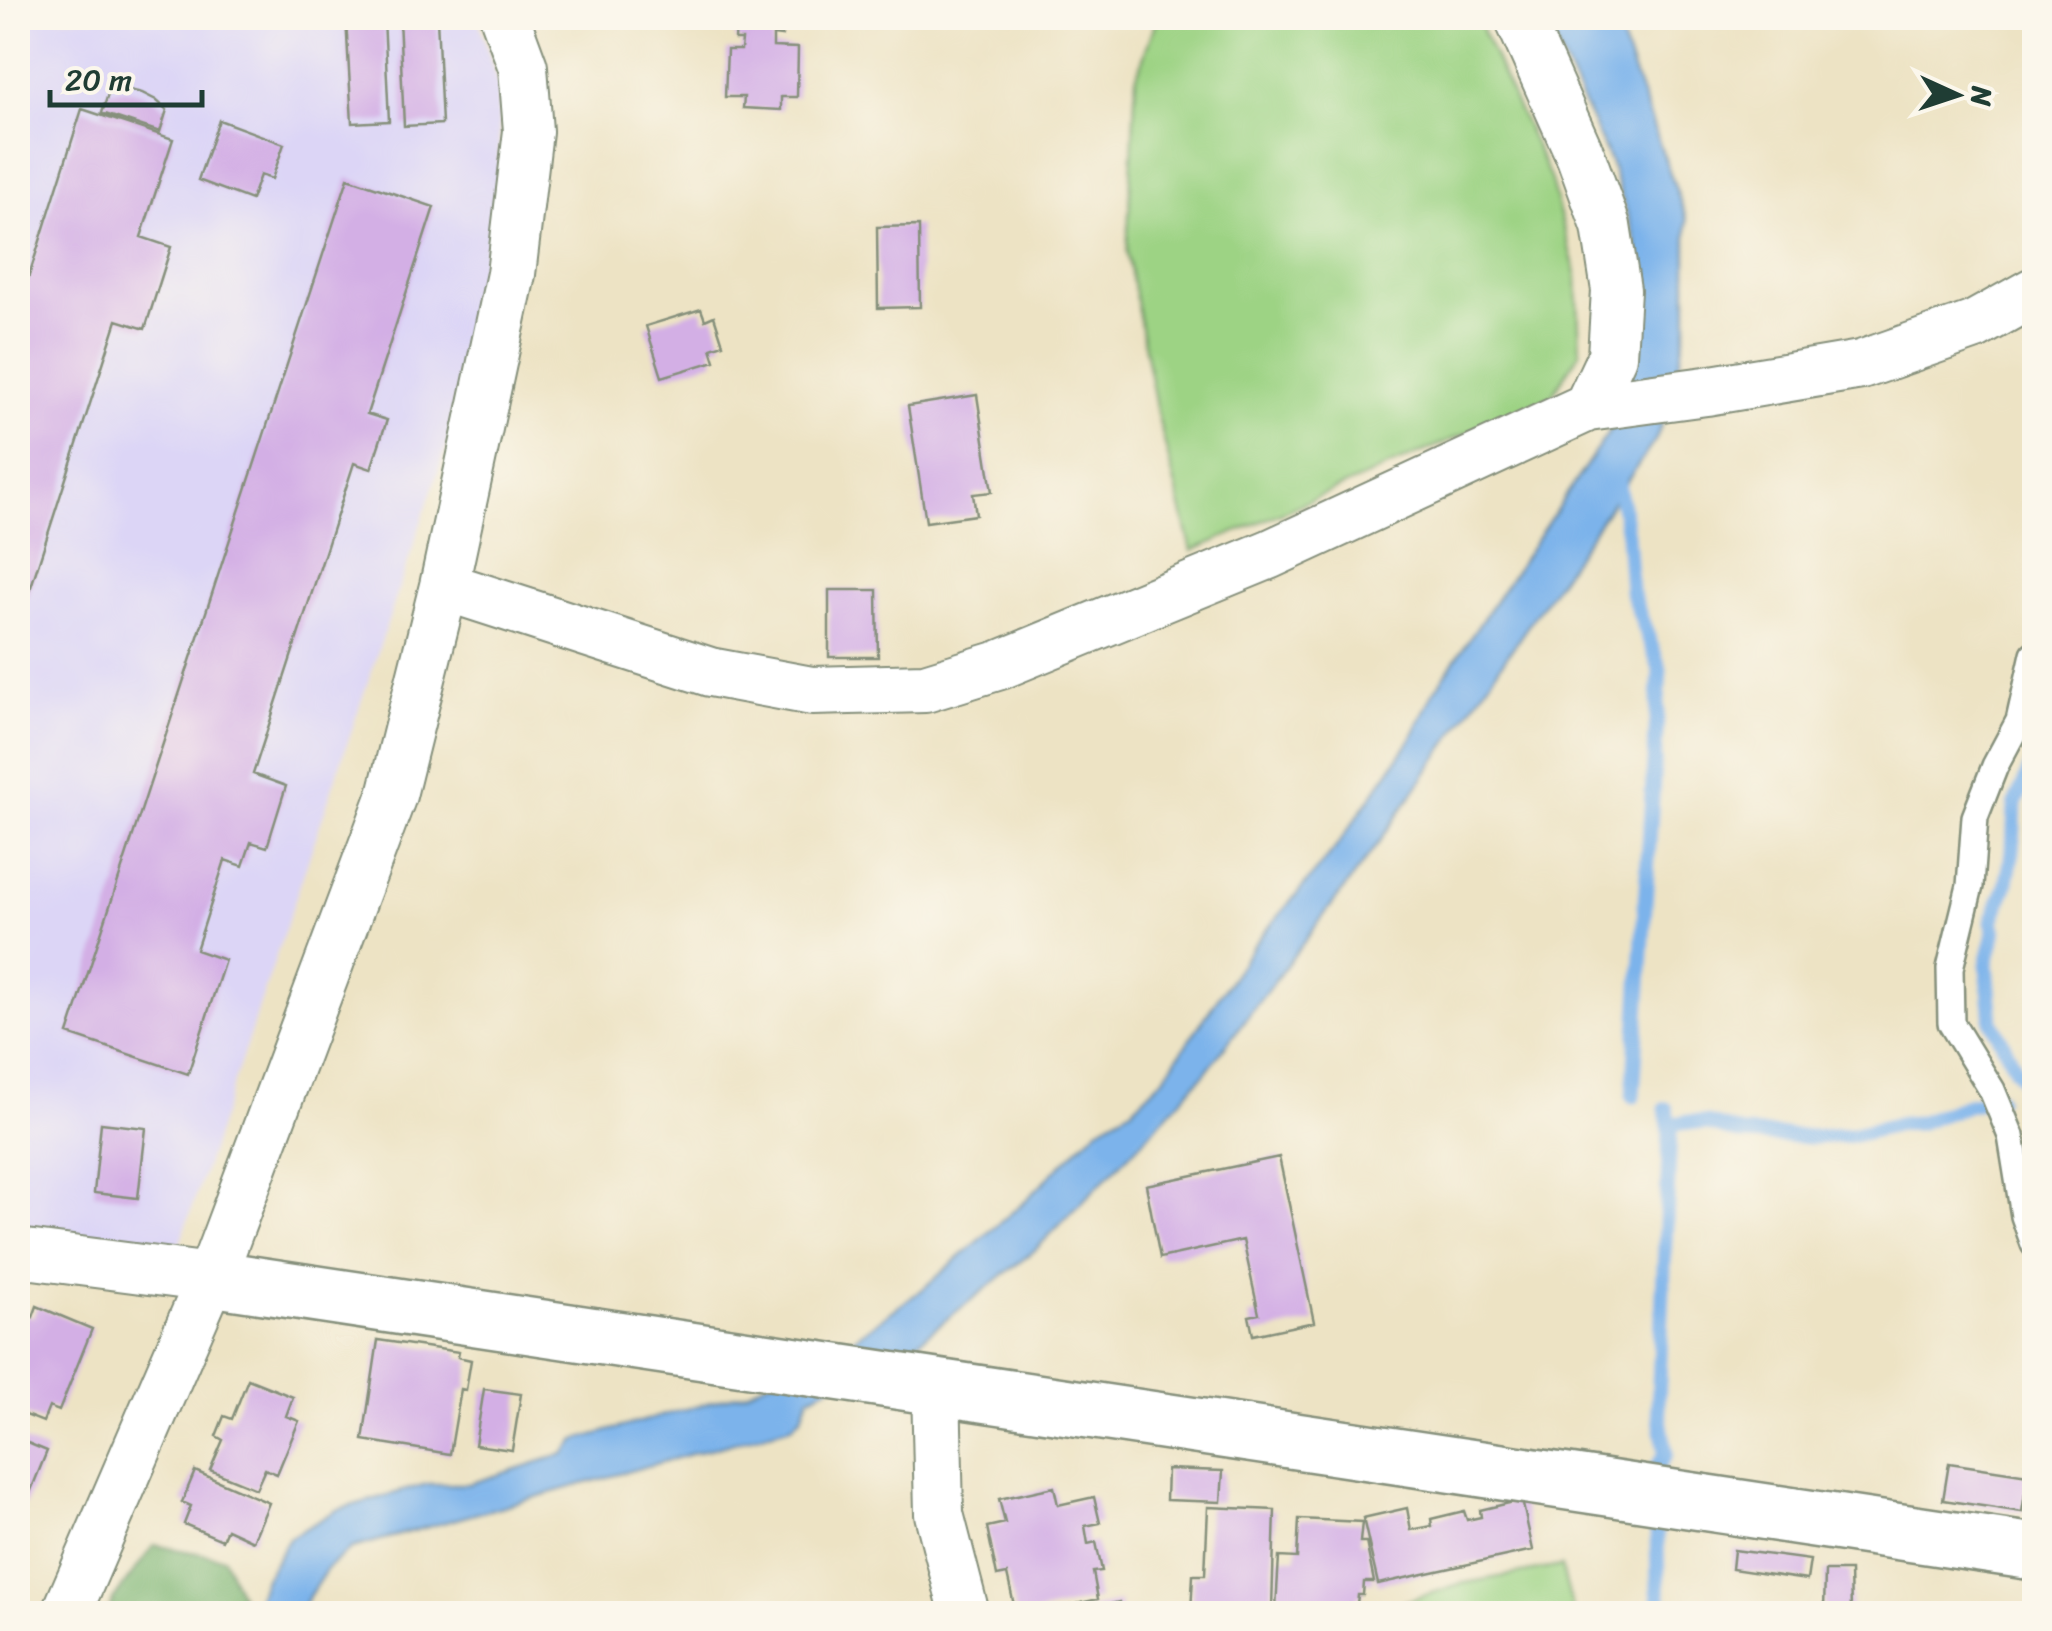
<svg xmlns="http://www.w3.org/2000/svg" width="2052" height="1631" viewBox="0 0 2052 1631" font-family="Sriracha,sans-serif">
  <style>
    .built { fill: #dcd5f6 }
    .green { fill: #9dd384; stroke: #5e885c; stroke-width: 2.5 }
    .forest { fill: #7eb572; stroke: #4e7953; stroke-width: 2.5 }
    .water { fill: #7cb3eb; stroke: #4e7890; stroke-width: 2.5 }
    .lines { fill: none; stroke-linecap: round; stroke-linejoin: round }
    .stream { stroke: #7cb3eb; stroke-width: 15 }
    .building { fill: #d3afe5 }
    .service-casing { stroke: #86907c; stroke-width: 30 }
    .minor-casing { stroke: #86907c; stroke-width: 52 }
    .tertiary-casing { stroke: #86907c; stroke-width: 60 }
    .service { stroke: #fff; stroke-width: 25 }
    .minor { stroke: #fff; stroke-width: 48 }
    .tertiary { stroke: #fff; stroke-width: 55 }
  </style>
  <rect width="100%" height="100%" fill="#fbf7ec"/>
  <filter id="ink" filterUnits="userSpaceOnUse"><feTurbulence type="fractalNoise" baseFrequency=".01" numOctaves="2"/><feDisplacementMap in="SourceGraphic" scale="20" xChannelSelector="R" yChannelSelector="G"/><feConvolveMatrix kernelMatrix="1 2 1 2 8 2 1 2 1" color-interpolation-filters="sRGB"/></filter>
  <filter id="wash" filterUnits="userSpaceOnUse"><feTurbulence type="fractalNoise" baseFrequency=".0048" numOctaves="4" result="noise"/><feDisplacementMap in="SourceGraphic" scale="40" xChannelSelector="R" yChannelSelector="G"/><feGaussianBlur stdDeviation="2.25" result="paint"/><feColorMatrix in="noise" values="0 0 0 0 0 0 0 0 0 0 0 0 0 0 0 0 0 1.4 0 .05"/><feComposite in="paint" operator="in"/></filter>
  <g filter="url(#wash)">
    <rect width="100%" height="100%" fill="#ede3c4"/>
    <path class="built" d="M 18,18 L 478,18 L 499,88 L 499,178 L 451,433 L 179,1246 L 18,1228 Z"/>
    <path class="green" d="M 1157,18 L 1479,18 L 1482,30 L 1550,178 L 1577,277 L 1580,352 L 1551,397 L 1192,551 L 1157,413 L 1127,252 L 1136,78 Z
      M 1561,1566 L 1574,1613 L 1371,1613 L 1459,1584 Z"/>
    <path class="forest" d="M 154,1545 L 224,1558 L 248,1613 L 107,1613 L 113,1600 Z"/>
    <path class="water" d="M 1545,18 L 1614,18 L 1687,220 L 1687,324 L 1674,388 L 1656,439 L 1380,841 L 1205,1073 L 1147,1136 L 1035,1250 L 920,1340 L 809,1397 L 802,1416 L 792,1426 L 352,1548 L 328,1567 L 298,1613 L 252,1614 L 265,1578 L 289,1538 L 337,1510 L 427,1484 L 469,1484 L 564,1454 L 576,1440 L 746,1392 L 849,1342 L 923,1289 L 1025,1201 L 1098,1128 L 1132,1109 L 1163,1079 L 1254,945 L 1334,850 L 1410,741 L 1433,693 L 1612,427 L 1629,384 L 1640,308 L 1637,245 L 1610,161 L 1563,60 Z"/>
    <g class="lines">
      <path class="stream" d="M 1617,478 L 1627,534 L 1631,591 L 1660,669 L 1633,1096
        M 2034,761 L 2015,804 L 2013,851 L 2006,886 L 1992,921 L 1995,932 L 1987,964 L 1992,1022 L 2016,1069 L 2034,1092
        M 1669,1125 L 1686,1122 L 1707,1123 L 1742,1134 L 1812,1137 L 1854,1135 L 1899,1124 L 1918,1123 L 1967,1105 L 1998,1098
        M 1662,1614 L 1658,1590 L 1656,1469 L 1666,1454 L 1658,1406 L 1670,1131 L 1666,1109"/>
    </g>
    <g id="blocks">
      <path class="building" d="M 346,18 L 384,18 L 389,121 L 352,123 Z
        M 399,18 L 437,18 L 442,124 L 404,126 Z
        M 745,18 L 773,18 L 773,23 L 783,22 L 782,36 L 773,35 L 773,47 L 798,48 L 797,97 L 781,97 L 781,110 L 743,108 L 744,97 L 725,97 L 727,50 L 741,50 L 742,40 L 735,40 L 736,23 L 745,24 Z
        M 125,89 L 142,93 L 156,100 L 167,110 L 160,132 L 102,113 L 109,91 Z
        M 82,109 L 173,139 L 141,237 L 171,247 L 145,329 L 117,320 L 18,627 L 18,310 Z
        M 219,120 L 284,144 L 272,179 L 260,175 L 251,200 L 198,180 Z
        M 348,178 L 434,207 L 367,414 L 387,420 L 371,469 L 354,463 L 253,774 L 286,786 L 267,847 L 251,842 L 243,866 L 225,860 L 196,950 L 225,960 L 188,1074 L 68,1034 Z
        M 919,226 L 920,307 L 878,308 L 877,227 Z
        M 701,309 L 705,320 L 714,316 L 723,344 L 711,348 L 715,361 L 662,377 L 646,326 Z
        M 977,395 L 992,492 L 973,494 L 976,515 L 926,522 L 908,406 Z
        M 829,590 L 877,590 L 878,657 L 829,657 Z
        M 101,1123 L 146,1128 L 138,1198 L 94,1193 Z
        M 1279,1157 L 1314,1322 L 1253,1335 L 1249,1316 L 1259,1314 L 1243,1240 L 1160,1258 L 1146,1185 Z
        M 37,1306 L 92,1329 L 59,1411 L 49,1407 L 43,1422 L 18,1412 L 18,1311 L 33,1317 Z
        M 378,1340 L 459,1352 L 458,1357 L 471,1360 L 466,1390 L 461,1389 L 450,1454 L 363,1440 Z
        M 248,1379 L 293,1397 L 286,1416 L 299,1421 L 277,1474 L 265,1469 L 256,1489 L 210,1470 L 223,1440 L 216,1436 L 224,1416 L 232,1419 Z
        M 484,1389 L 521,1394 L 512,1450 L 475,1445 Z
        M 18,1439 L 47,1451 L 25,1505 L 18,1502 Z
        M 1949,1463 L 2028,1475 L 2022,1512 L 1943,1500 Z
        M 1167,1469 L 1223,1471 L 1221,1502 L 1166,1500 Z
        M 195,1471 L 269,1503 L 253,1541 L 227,1529 L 222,1540 L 184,1524 L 191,1506 L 182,1502 Z
        M 1054,1487 L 1058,1505 L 1094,1497 L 1100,1523 L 1085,1526 L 1088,1544 L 1096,1542 L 1102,1571 L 1093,1572 L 1098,1599 L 1033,1614 L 1016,1614 L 1007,1574 L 997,1576 L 987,1527 L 1005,1523 L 999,1499 Z
        M 1522,1500 L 1533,1550 L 1378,1584 L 1363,1518 L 1407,1508 L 1411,1530 L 1432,1526 L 1431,1519 L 1464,1511 L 1467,1520 L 1481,1517 L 1480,1510 Z
        M 1208,1507 L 1275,1510 L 1272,1608 L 1260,1608 L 1260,1614 L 1191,1612 L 1193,1575 L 1205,1575 Z
        M 1299,1519 L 1362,1522 L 1360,1542 L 1366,1542 L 1374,1582 L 1364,1582 L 1363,1595 L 1358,1595 L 1357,1604 L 1350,1604 L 1350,1612 L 1276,1608 L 1279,1557 L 1297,1558 Z
        M 1734,1550 L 1810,1560 L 1807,1580 L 1732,1569 Z
        M 1825,1571 L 1850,1571 L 1851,1611 L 1824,1611 Z
        M 1119,1602 L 1121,1614 L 1077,1614 L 1077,1612 Z"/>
    </g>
  </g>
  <g filter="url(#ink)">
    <use href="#blocks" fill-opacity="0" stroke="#86907c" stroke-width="2.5"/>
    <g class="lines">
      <g class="service-casing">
        <path id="service" d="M 2034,654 L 2019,721 L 1995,766 L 1975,817 L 1970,886 L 1950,968 L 1951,1023 L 1992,1090 L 2011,1136 L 2024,1216 L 2034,1244"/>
      </g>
      <g class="minor-casing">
        <path id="minor" d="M 1519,18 L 1581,157 L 1606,226 L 1616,290 L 1612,356 L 1588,407
          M 444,586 L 710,672 L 812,691 L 925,688 L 1000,665 L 1270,554 L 1588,407 L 1706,391 L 1861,365 L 1975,325 L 2034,292
          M 18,1253 L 211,1278
          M 936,1385 L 939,1514 L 965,1614
          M 66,1614 L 211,1278 L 392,795 L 444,586 L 511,274 L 528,131 L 523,67 L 505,18"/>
      </g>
      <g class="tertiary-casing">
        <path id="tertiary" d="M 211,1278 L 2034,1552"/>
      </g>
      <use href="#service" class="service"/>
      <use href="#minor" class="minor"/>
      <use href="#tertiary" class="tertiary"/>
    </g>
  </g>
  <rect width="2052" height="1631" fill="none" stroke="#fbf7ec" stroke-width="60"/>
  <g transform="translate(1957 95) rotate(93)" stroke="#fbf7ec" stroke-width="8" paint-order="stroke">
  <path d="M0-8L18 38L0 25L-18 38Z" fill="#1f3d34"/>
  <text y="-15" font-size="28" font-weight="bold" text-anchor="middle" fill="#1f3d34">N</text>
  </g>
  <path d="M50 90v15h152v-15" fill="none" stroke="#1f3d34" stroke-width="5"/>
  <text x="65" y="90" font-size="30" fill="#1f3d34" stroke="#fbf7ec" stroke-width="8" paint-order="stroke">20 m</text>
</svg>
